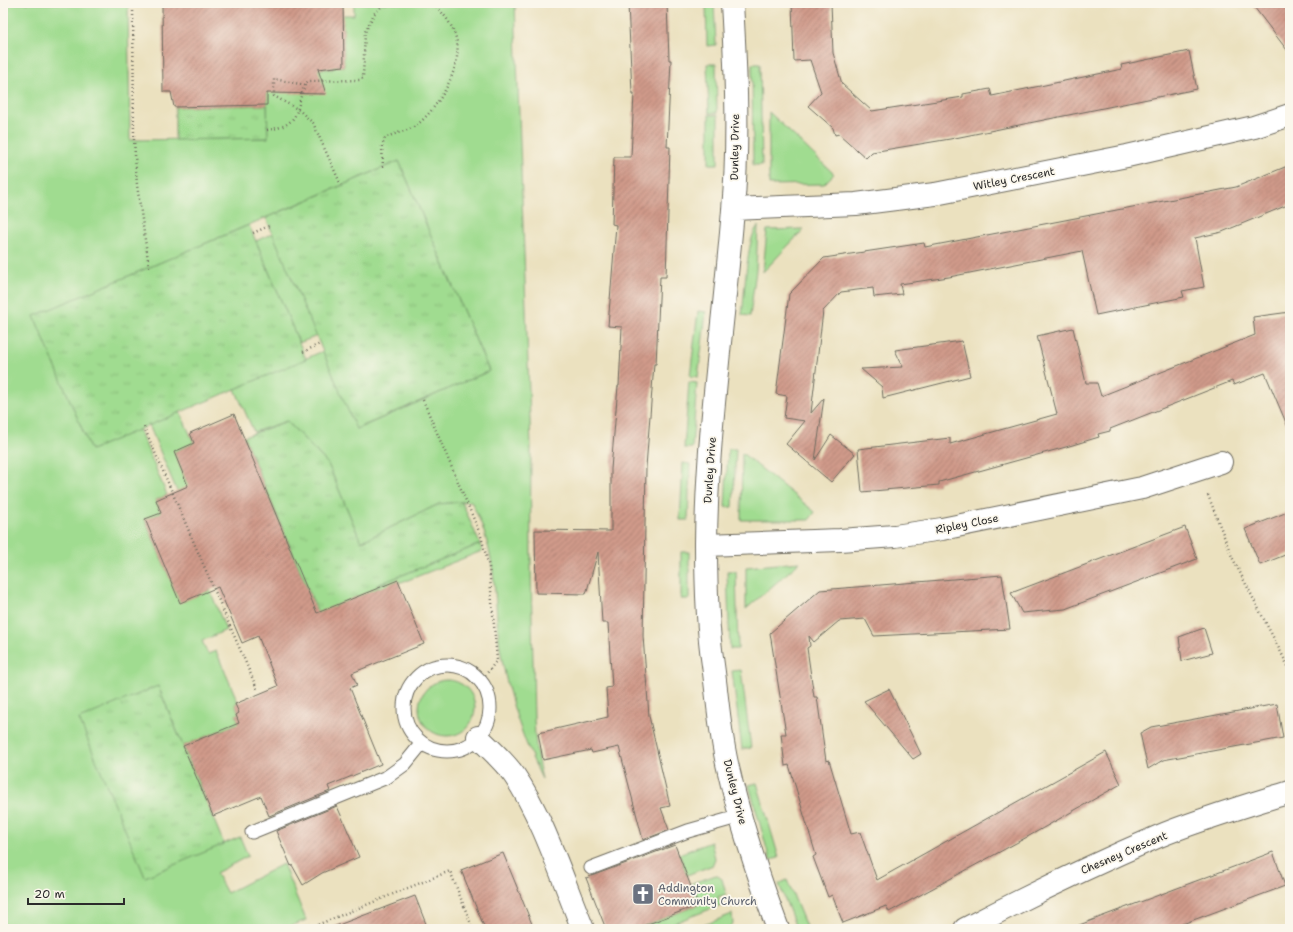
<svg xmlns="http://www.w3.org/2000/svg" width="1293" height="932" viewBox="0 0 1293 932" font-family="'Shantell Sans',sans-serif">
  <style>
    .grass { fill: #a0dc90; stroke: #66845e }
    .park { fill: url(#park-tufts); stroke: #66845e }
    .building { fill: url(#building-hatch) }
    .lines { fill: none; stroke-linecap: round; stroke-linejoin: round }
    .service-casing { stroke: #6e6b5f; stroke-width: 15 }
    .minor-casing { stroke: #6e6b5f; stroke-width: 24 }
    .path { stroke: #6e6b5f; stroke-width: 2.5; stroke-dasharray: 1 3; stroke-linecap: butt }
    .service { stroke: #fff; stroke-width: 13 }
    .minor { stroke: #fff; stroke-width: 22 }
    .labels { text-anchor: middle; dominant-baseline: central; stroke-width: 3.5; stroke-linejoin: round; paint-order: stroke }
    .street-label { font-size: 11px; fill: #2b2b2b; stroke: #fbf7ec }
    .worship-label { font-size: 11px; fill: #5b616d; stroke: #fbf7ec; text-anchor: start }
  </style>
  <defs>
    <pattern id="park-tufts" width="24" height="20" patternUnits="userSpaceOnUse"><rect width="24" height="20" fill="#a0dc90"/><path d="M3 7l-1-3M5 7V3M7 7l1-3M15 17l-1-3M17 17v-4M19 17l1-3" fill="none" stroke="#8abd7c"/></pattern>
    <pattern id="building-hatch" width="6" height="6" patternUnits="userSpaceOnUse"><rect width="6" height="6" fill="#d09a8a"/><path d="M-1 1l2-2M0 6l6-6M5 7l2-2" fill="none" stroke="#a97e71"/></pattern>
  </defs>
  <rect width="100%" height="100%" fill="#fbf7ec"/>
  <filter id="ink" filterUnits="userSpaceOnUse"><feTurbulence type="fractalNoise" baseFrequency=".025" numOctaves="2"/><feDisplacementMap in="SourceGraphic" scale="8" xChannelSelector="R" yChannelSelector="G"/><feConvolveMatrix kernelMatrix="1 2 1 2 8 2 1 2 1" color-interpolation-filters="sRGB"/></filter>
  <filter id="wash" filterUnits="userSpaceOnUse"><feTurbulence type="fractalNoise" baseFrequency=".012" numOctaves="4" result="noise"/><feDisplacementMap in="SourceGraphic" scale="16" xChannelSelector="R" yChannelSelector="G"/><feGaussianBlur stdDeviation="0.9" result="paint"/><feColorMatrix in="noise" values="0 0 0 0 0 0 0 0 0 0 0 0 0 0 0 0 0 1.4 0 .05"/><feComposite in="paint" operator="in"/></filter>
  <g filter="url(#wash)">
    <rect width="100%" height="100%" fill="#ebe1bf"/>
    <path class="grass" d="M 3,3 L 128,3 L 130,140 L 267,138 L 267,93 L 306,69 L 333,69 L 333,67 L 344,66 L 343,29 L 341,15 L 354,15 L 354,3 L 515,3 L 531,447 C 530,518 531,590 533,661 C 534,700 532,741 542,779 C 521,736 505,687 499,640 C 495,605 496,569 485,535 C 482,523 476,512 471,501 L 439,504 L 361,542 L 328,464 L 287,421 L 254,432 L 235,389 L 323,351 L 357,429 L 489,371 L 399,161 L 35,316 L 91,450 L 139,429 L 167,495 L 156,500 L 161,513 L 145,520 L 180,602 L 210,590 L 226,630 L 202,641 L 208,654 L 216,651 L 238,702 L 235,704 L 239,713 L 236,715 L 239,723 L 183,746 L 158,686 L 145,876 L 240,837 L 248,856 L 216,873 L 227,893 L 283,864 L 306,920 L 284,929 L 3,929 Z
      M 706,3 L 714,3 L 716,45 L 707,46 Z
      M 707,64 L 716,64 L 717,113 L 709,113 Z
      M 752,64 L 760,64 L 762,165 L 753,165 Z
      M 769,112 L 834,174 L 824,184 L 769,185 Z
      M 709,115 L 718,115 L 718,164 L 709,164 Z
      M 758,226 L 756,270 L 750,316 L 742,315 C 745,294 746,239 758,226 Z
      M 804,229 L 763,272 L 767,230 Z
      M 273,233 L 317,336 L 299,343 L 256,241 Z
      M 698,311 L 706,312 L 698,377 L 690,376 Z
      M 689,382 L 697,383 L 692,448 L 684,448 Z
      M 180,412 L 194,443 L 174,452 L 208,531 L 196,536 L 149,425 Z
      M 728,449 L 736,449 L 733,507 L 725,507 Z
      M 742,453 L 815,512 L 809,520 L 741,520 Z
      M 683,463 L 690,464 L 688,520 L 680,520 Z
      M 480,544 L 482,551 L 408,580 L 379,588 L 377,585 Z
      M 681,552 L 689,552 L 689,599 L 681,599 Z
      M 800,562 L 746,609 L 746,567 Z
      M 727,571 L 736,571 L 738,649 L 730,649 Z
      M 741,670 L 751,748 L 742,749 L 732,671 Z
      M419 708a28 28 0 1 1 56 0a28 28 0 1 1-56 0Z
      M 757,783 L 779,858 L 770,860 L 749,785 Z
      M 711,842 L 715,858 L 713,865 L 687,875 L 679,854 Z
      M 716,875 L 722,879 L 726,894 L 718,897 L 721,905 L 658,929 L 635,929 L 698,905 L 690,884 Z
      M 787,880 L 807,929 L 797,929 L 795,925 L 779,884 Z
      M 732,914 L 733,924 L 728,929 L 694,929 Z"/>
    <path class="park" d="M 267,105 L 268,138 L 175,140 L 175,107 Z
      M 399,161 L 489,371 L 356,429 L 266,218 Z
      M 249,225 L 306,359 L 91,450 L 34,316 Z
      M 287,421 L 328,464 L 361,542 L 439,504 L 462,502 L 480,544 L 377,585 L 379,588 L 318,613 L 244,437 Z
      M 158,686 L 224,844 L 145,877 L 79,719 Z"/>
    <g id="blocks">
      <path class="building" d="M 162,3 L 343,3 L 344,66 L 318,69 L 326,94 L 267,93 L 267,105 L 174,107 L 171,92 L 163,92 Z
        M 628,3 L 667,3 L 669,60 L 671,60 L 667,147 L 670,147 L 666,277 L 660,277 L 656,364 L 654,364 L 646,467 L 643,636 L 649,716 L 670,806 L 661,808 L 669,830 L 643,840 L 619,747 L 592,753 L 591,750 L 543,760 L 538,733 L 608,717 L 606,688 L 612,687 L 608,623 L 602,623 L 598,552 L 586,594 L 536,593 L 535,530 L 611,531 L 611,469 L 618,386 L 619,386 L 622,327 L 608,326 L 616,225 L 612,224 L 614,157 L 631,157 L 634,93 L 632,93 Z
        M 792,3 L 831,3 L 833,53 L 842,84 L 872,111 L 963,97 L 963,94 L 990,89 L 992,96 L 1122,69 L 1121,65 L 1189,51 L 1197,89 L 950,139 L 872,152 L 866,158 L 839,134 L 835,135 L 833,128 L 808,106 L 821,92 L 810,60 L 794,61 Z
        M 1251,3 L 1290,3 L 1290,54 Z
        M 1290,165 L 1290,204 L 1222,232 L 1195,238 L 1204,287 L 1182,291 L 1184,297 L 1096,315 L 1082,251 L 949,277 L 900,284 L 902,294 L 874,297 L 873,288 L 841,292 L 823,311 L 811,413 L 824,398 L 815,460 L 831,435 L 855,454 L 831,482 L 786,444 L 805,421 L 784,418 L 787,396 L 776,394 L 789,294 L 824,258 L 924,243 L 925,247 L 1236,187 Z
        M 1290,312 L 1290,432 L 1265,373 L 1234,385 L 1232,381 L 1110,429 L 1110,431 L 1098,434 L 1099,437 L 1066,447 L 939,482 L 939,485 L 862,492 L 858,449 L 950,438 L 950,444 L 1057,414 L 1037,336 L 1073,328 L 1086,383 L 1097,383 L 1101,396 L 1255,335 L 1253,317 Z
        M 962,341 L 970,376 L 883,398 L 882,387 L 861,369 L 903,367 L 895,350 Z
        M 234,414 L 317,613 L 398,580 L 424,644 L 352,673 L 357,685 L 350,688 L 381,764 L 328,786 L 330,791 L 269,816 L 261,796 L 213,816 L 183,746 L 239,723 L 236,715 L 239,713 L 235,704 L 278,686 L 258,636 L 242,643 L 218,587 L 180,603 L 145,519 L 161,513 L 156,500 L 188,486 L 174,452 L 194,443 L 190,433 Z
        M 1290,511 L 1290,553 L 1260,565 L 1245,529 Z
        M 1185,527 L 1197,559 L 1065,609 L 1022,613 L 1011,593 Z
        M 1002,575 L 1010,629 L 874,636 L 865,619 L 839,621 L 814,642 L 809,636 L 810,646 L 807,648 L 814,697 L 817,697 L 826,761 L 829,760 L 851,834 L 860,832 L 877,880 L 1106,752 L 1121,784 L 1029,836 L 889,912 L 886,906 L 843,923 L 832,895 L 828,897 L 813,857 L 816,855 L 789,765 L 785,766 L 781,734 L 786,734 L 770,633 L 820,590 Z
        M 1204,628 L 1212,653 L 1182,661 L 1179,637 Z
        M 889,689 L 921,754 L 913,759 L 864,701 Z
        M 1277,704 L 1283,738 L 1163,760 L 1148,769 L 1140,733 L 1151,727 Z
        M 337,806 L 359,857 L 322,873 L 303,885 L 292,865 L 291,866 L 276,831 Z
        M 675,845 L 698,905 L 635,929 L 606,929 L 586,878 Z
        M 1273,852 L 1285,886 L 1169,929 L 1074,929 L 1074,927 Z
        M 503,853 L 517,887 L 534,929 L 485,929 L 461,870 Z
        M 415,896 L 428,929 L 334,929 L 333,927 Z"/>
    </g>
  </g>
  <g filter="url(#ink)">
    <use href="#blocks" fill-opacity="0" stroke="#6e6b5f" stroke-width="1"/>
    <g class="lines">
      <g class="service-casing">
        <path id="service" d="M404 708a43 43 0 1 1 86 0a43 43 0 1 1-86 0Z
          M 252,832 L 387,777 L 405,764 L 422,743
          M 591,868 L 688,831 L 741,816"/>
      </g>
      <g class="minor-casing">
        <path id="minor" d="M 732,3 C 736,72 739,141 733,210 C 724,321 707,432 706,543 C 706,584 707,625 713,665 C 718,701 720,737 729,772 C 741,825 759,878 778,929
          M 733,209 L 856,204 L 935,194 L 1127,156 L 1254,127 L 1290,115
          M 706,545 L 840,540 L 895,536 L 942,529 L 1142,488 L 1221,462
          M 478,737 C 490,749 504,761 514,775 C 543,817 563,881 583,929
          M 965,929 C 1028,896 1092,865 1157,837 C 1200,819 1245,806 1290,792"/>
      </g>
      <path class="path" d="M 133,3 L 134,140 L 137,185 L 149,267
        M 305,85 L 274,79 L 274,96 L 299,110 L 313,123 L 341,185
        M 267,130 C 304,125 294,107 306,83 L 309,81 L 360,80 L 363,78 L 365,32 L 374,14 L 385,3
        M 383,167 L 382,146 L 385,138 C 396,132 408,132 418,124 C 439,107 464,65 456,38 C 452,24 443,12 432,3
        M 253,233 L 269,226
        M 303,352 L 320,344
        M 423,400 L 481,536 L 489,567 L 497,660 L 481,681
        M 144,427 L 258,691
        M 1208,495 L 1232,557 L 1290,670
        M 307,929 L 450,871 L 473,929"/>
      <use href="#service" class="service"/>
      <use href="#minor" class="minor"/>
    </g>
  </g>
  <defs>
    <g id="church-square" transform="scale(1.15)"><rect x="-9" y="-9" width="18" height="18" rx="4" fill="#6b7280" stroke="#fbf7ec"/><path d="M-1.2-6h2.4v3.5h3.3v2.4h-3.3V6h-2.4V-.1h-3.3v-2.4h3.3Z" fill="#fff"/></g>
  </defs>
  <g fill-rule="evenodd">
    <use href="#church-square" x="643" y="894"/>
  </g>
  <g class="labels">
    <g class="street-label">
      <text transform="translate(735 147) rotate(-89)">Dunley Drive</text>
      <text transform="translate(1014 179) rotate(-11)">Witley Crescent</text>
      <text transform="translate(710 470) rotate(-86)">Dunley Drive</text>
      <text transform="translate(967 524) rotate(-11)">Ripley Close</text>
      <text transform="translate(735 792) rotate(76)">Dunley Drive</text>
      <text transform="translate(1124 853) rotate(-23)">Chesney Crescent</text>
    </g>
    <g class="worship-label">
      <text x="658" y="888">Addington<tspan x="658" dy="13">Community Church</tspan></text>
    </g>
  </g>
  <rect width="1293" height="932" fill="none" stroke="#fbf7ec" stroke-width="16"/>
  <path d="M28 898v6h96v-6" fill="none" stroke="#2b2b2b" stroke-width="2"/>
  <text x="34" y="898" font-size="12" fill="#2b2b2b" stroke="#fbf7ec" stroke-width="3" paint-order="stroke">20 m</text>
</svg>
